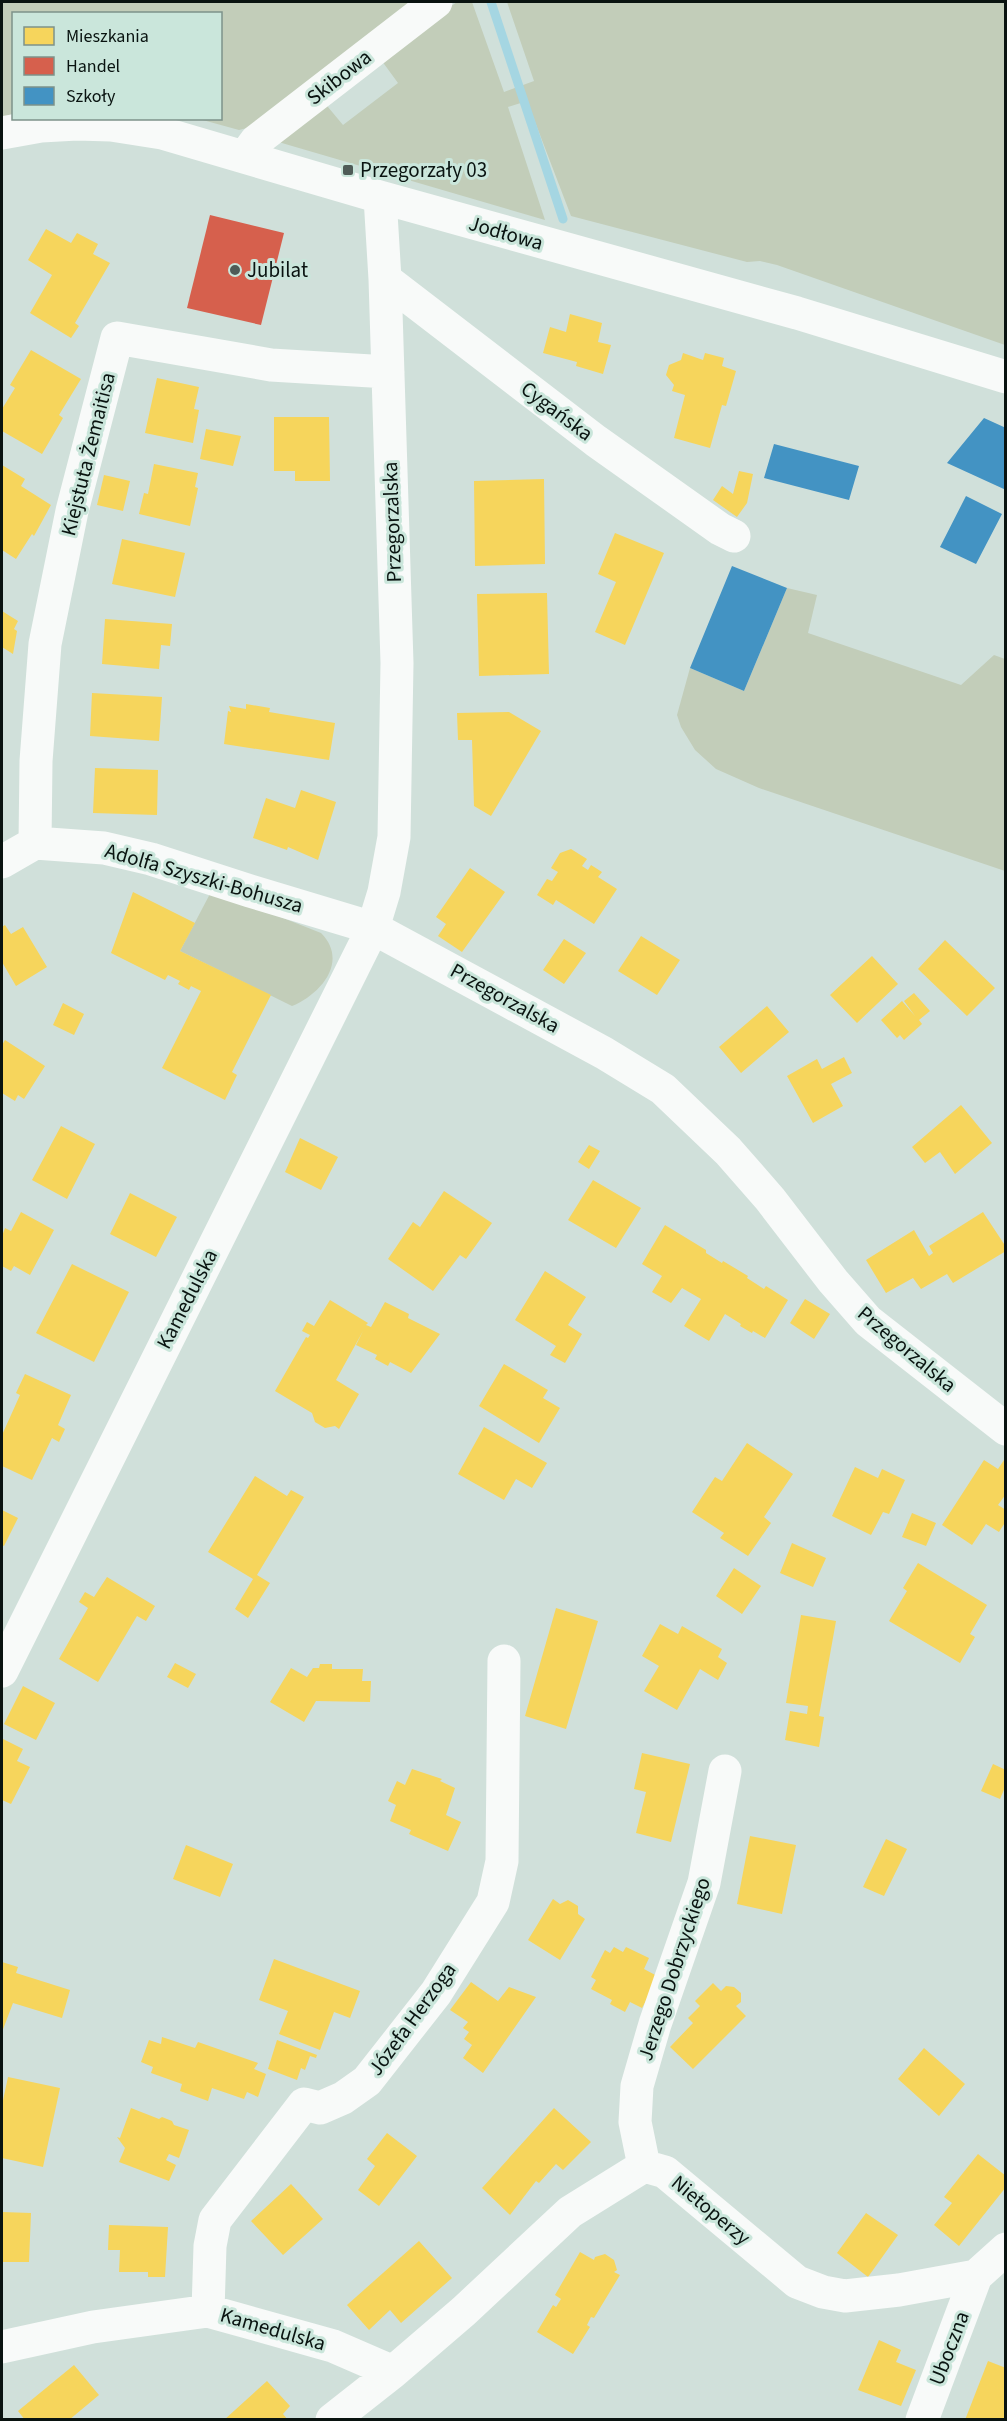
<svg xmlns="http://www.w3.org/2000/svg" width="1007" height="2421" viewBox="0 0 1007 2421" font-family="'Source Sans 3',sans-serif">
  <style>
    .green { fill: #c2cdb9 }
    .homes { fill: #f6d55c }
    .shops { fill: #d6604d }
    .schools { fill: #4393c3 }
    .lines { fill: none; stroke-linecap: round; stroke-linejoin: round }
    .stream { stroke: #a5d6e2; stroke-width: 9 }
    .minor { stroke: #f8faf9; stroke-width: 33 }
    .poi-dot { fill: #4f5b57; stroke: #cae6db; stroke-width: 2 }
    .labels { text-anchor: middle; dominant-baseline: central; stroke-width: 6; stroke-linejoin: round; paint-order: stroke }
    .street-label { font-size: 21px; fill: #091310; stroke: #cae6db }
    .poi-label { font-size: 21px; fill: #091310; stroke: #cae6db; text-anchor: start }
  </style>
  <rect width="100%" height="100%" fill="#d0e0da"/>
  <path class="green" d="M 2,2 L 422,2 L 255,126 L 239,130 L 199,119 L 220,118 L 220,14 L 14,14 L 13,114 L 2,117 Z
    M 457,2 L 472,2 L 504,92 L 534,81 L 507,2 L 1005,2 L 1005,345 L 777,265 L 760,261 L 747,262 L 571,216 L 527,101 L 508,107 L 545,220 L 275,141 L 323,101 L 343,125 L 398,83 L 379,57 Z
    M 787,588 L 817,595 L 808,633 L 961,685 L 994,655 L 1005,659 L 1005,871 L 759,788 L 716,769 L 695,750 L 681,727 L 677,715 L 690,668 L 744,691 Z
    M 212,890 L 321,933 C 349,961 321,994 292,1006 L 180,951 Z"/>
  <path class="homes" d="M 46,229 L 71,243 L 77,233 L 98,244 L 93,254 L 110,263 L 75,323 L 79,326 L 71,338 L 30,313 L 52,275 L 28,260 Z
    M 570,314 L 602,323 L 598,342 L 611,345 L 603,374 L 576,366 L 577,362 L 543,353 L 550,327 L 566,332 Z
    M 31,350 L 81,379 L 59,415 L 63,418 L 42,454 L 2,431 L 2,409 L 15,388 L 10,385 Z
    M 683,353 L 703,360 L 705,353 L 724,358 L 722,366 L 736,371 L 726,406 L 722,405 L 710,448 L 674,438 L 685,395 L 672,391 L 674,385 L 666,375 L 669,365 L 681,360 Z
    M 157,378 L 199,387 L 194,409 L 199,410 L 193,443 L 145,433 Z
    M 274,417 L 329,417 L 330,481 L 295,481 L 295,471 L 274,471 Z
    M 206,429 L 241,436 L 233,466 L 200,459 Z
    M 154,464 L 198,473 L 195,487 L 198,488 L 190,526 L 139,514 L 144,493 L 148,494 Z
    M 2,465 L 25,479 L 21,486 L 51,505 L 34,536 L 32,534 L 16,559 L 2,550 Z
    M 739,471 L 753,474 L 747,503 L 737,517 L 713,500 L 722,486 L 733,494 Z
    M 104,475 L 130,481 L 123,511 L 97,505 Z
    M 544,479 L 545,564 L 475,566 L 474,481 Z
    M 615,533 L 664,553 L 625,645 L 595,632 L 616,582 L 598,574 Z
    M 122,539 L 185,553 L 175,597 L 112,584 Z
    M 547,593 L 549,674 L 479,676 L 477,594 Z
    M 2,611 L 18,621 L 14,629 L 17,631 L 13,654 L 2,647 Z
    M 105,619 L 172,624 L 170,646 L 161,645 L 159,669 L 102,664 Z
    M 92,693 L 162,697 L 159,741 L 90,736 Z
    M 246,704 L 270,708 L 269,712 L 335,723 L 329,760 L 224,744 L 228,711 L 231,712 L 229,706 L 246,709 Z
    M 509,712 L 541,731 L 491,816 L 474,806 L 472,740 L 458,740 L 457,713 Z
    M 95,768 L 158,770 L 157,815 L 93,813 Z
    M 301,790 L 336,802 L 318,860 L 288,847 L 287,850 L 253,838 L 266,798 L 295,808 Z
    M 571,849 L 587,859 L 582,866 L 588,870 L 591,865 L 602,872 L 598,877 L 617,889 L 594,924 L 556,900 L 553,905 L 537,895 L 547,879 L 552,881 L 558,872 L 551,868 L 560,853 Z
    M 470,868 L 505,892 L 462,952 L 438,936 L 446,924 L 436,917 Z
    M 133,892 L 195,923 L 180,951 L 271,995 L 232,1072 L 237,1075 L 225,1100 L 162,1068 L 201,991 L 191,986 L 189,990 L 178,984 L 180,981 L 168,975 L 165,980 L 111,953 Z
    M 5,925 L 11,934 L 23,927 L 47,967 L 16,986 L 2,962 L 2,927 Z
    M 641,936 L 680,960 L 657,995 L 618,971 Z
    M 564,939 L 586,953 L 564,984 L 543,970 Z
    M 945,940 L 995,988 L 967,1016 L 918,969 Z
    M 872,956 L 898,984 L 857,1023 L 830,995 Z
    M 914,993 L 930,1011 L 919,1020 L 922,1024 L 904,1040 L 900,1035 L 897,1038 L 881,1020 L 902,1001 L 915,1016 L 904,1001 Z
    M 63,1003 L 84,1014 L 74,1035 L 53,1025 Z
    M 767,1006 L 789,1032 L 741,1073 L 719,1047 Z
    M 5,1040 L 45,1066 L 24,1099 L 18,1095 L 15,1101 L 2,1093 L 2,1045 Z
    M 844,1057 L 852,1073 L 831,1084 L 843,1106 L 813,1123 L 787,1076 L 817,1059 L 822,1069 Z
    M 961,1105 L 992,1143 L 955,1174 L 940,1152 L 925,1163 L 912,1147 Z
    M 61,1126 L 95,1144 L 67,1199 L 32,1180 Z
    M 300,1138 L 338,1157 L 321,1190 L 285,1172 Z
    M 589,1145 L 600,1151 L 589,1169 L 578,1162 Z
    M 593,1180 L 641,1208 L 616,1248 L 568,1220 Z
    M 444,1191 L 492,1223 L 466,1259 L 460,1255 L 433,1291 L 388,1259 L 413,1222 L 420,1227 Z
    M 130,1193 L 177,1217 L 156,1257 L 110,1234 Z
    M 21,1212 L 54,1230 L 30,1275 L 14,1266 L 11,1271 L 2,1266 L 2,1236 L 5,1228 L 11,1231 Z
    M 983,1212 L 1006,1247 L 1006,1251 L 953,1283 L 947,1274 L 921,1289 L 913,1278 L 886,1293 L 866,1260 L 914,1230 L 929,1256 L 933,1253 L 929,1246 Z
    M 665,1225 L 706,1250 L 706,1253 L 722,1263 L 723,1261 L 748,1276 L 747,1278 L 764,1289 L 766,1286 L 788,1300 L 765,1338 L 753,1331 L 752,1333 L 740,1326 L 741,1324 L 725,1314 L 709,1341 L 684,1326 L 701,1299 L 682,1288 L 671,1303 L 652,1292 L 662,1276 L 642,1264 Z
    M 72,1264 L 129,1292 L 94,1362 L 36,1333 Z
    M 545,1271 L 586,1297 L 568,1325 L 582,1334 L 565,1363 L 550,1355 L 556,1346 L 515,1320 Z
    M 805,1299 L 830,1314 L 814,1339 L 790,1323 Z
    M 330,1300 L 368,1323 L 366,1325 L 371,1327 L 385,1302 L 409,1314 L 408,1318 L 440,1334 L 411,1373 L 390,1362 L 388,1366 L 375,1359 L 377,1355 L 356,1345 L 363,1331 L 336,1380 L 359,1394 L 339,1429 L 335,1426 L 325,1428 L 315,1422 L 312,1413 L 275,1391 L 306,1337 L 308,1338 L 310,1335 L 302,1331 L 307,1322 L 314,1326 Z
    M 504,1364 L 548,1390 L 543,1398 L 560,1408 L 539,1443 L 479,1406 Z
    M 25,1374 L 71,1395 L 58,1425 L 65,1429 L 59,1442 L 52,1438 L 32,1480 L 2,1466 L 2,1435 L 20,1395 L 16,1393 Z
    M 484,1427 L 547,1463 L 532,1488 L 516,1479 L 504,1500 L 458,1474 Z
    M 747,1443 L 793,1474 L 764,1517 L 771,1523 L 748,1556 L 720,1538 L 724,1533 L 692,1512 L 715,1477 L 722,1481 Z
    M 984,1460 L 998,1469 L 1004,1460 L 1006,1461 L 1006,1494 L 998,1505 L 1006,1510 L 1006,1521 L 999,1532 L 986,1524 L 972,1545 L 942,1525 Z
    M 855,1467 L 878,1478 L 882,1469 L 905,1480 L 889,1514 L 883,1512 L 871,1535 L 832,1516 Z
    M 255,1476 L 287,1496 L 291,1490 L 304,1497 L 257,1575 L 270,1583 L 248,1618 L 235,1609 L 253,1579 L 208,1552 Z
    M 2,1510 L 18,1518 L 4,1546 L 2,1545 Z
    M 912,1513 L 936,1523 L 926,1546 L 902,1537 Z
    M 792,1543 L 826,1558 L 813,1587 L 780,1573 Z
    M 918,1563 L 987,1605 L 970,1634 L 975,1637 L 960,1663 L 889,1621 L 907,1591 L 903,1588 Z
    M 734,1568 L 761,1586 L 742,1614 L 716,1596 Z
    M 107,1577 L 155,1606 L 146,1621 L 137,1616 L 98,1682 L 59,1659 L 88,1608 L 79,1602 L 85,1592 L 94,1597 Z
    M 556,1608 L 598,1621 L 566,1729 L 525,1716 Z
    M 801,1615 L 836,1621 L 819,1716 L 824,1717 L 819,1747 L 785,1740 L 790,1711 L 807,1714 L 808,1706 L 786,1703 Z
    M 660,1624 L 678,1634 L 682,1626 L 722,1649 L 718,1657 L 727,1663 L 718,1680 L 700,1669 L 677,1710 L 644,1691 L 659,1666 L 642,1656 Z
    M 175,1663 L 196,1674 L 188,1688 L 167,1677 Z
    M 320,1664 L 332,1664 L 332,1669 L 363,1669 L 362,1681 L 371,1681 L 370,1702 L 316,1701 L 304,1722 L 270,1702 L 291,1668 L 307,1677 L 313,1668 L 319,1668 Z
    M 23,1686 L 55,1703 L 36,1740 L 4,1724 Z
    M 3,1739 L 23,1749 L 17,1761 L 30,1767 L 11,1804 L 2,1800 Z
    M 642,1753 L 690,1764 L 671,1842 L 636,1833 L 646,1792 L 634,1789 Z
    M 993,1764 L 1006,1770 L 1006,1785 L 1000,1799 L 981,1791 Z
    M 412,1769 L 442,1779 L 440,1781 L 455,1788 L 446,1815 L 461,1822 L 448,1851 L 409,1834 L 411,1830 L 390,1821 L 396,1805 L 388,1801 L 397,1781 L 405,1785 Z
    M 750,1836 L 796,1845 L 782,1914 L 737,1904 Z
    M 886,1839 L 907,1849 L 884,1896 L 863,1887 Z
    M 186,1845 L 233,1864 L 220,1897 L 173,1879 Z
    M 553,1899 L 560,1904 L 568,1900 L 578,1906 L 578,1914 L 585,1919 L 560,1960 L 528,1940 Z
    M 614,1947 L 623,1952 L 626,1947 L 649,1958 L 644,1969 L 659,1977 L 642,2008 L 630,2002 L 625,2012 L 610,2004 L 612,2000 L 591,1989 L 596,1980 L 591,1977 L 605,1950 L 610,1953 Z
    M 274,1959 L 360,1991 L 350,2018 L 334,2012 L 320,2050 L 279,2034 L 288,2011 L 259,2000 Z
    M 2,1962 L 18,1967 L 16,1973 L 70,1990 L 62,2018 L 13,2003 L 2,2032 Z
    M 471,1982 L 498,2001 L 509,1987 L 536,1997 L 483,2073 L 463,2058 L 472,2045 L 464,2039 L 469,2032 L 463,2028 L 468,2022 L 450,2010 Z
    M 713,1983 L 721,1991 L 726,1986 L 734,1987 L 741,1993 L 741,2002 L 736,2006 L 746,2016 L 693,2069 L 670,2047 L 693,2023 L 688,2018 L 700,2006 L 695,2001 Z
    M 162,2037 L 195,2048 L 198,2042 L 258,2063 L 254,2069 L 266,2074 L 258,2097 L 247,2092 L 244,2099 L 212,2088 L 208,2101 L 180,2091 L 182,2084 L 151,2073 L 153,2067 L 141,2062 L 149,2040 L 161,2044 Z
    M 277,2040 L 317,2055 L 316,2058 L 310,2056 L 305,2070 L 301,2068 L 297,2080 L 268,2069 Z
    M 924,2048 L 965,2084 L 939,2116 L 898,2079 Z
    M 8,2077 L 60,2088 L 43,2167 L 2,2158 L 2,2105 Z
    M 131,2108 L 159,2119 L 162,2117 L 172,2121 L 174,2125 L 189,2130 L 179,2158 L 169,2154 L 166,2160 L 176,2165 L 169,2181 L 119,2162 L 125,2148 L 117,2137 L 120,2138 Z
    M 554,2108 L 591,2142 L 563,2170 L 556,2164 L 539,2183 L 536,2181 L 510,2215 L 482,2188 Z
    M 387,2133 L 417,2156 L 379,2206 L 358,2190 L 375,2166 L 367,2159 Z
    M 978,2154 L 1006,2176 L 1006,2187 L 959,2246 L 934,2225 L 952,2203 L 944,2197 Z
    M 291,2184 L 323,2219 L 283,2255 L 251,2221 Z
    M 2,2212 L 31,2213 L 29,2262 L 2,2262 Z
    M 866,2213 L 898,2235 L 868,2277 L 837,2253 Z
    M 109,2225 L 168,2227 L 165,2277 L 148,2277 L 148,2272 L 119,2272 L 120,2250 L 108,2250 Z
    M 419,2241 L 452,2278 L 401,2323 L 390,2310 L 369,2330 L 347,2305 Z
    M 580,2252 L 594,2260 L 595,2257 L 605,2254 L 614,2260 L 617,2270 L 614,2272 L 620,2275 L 594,2318 L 591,2317 L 587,2325 L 590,2327 L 573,2354 L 537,2332 L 553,2305 L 556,2307 L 561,2299 L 555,2295 Z
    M 879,2340 L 901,2350 L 896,2362 L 916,2370 L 901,2406 L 858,2390 Z
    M 988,2361 L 1006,2368 L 1006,2420 L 965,2420 Z
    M 74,2365 L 99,2395 L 69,2420 L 25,2420 L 18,2411 Z
    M 267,2381 L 290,2406 L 283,2414 L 288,2420 L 224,2420 Z"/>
  <path class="shops" d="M 210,215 L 284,233 L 261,325 L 187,308 Z"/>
  <path class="schools" d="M 984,418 L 1006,428 L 1006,490 L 947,463 Z
    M 774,444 L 859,466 L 849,500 L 764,478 Z
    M 966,496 L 1002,514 L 976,564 L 940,547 Z
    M 732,566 L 787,588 L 744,691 L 690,668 Z"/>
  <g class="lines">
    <path class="stream" d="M 491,2 L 563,219"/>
    <path class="minor" d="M 2,133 L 41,126 L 77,124 L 111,125 L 162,133 L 380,197 L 797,313 L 1006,377
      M 245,156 L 256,141 L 436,2
      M 385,279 L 596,441 L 720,529 L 734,536
      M 35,843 L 36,761 L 45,644 L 72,511 L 117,338 L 271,365 L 388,372
      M 2,862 L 35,843 L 104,848 L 151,859 L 250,891 L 373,928 L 604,1053 L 663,1089 L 728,1151 L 770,1199 L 833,1281 L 868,1321 L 1006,1429
      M 2,1671 L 373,928 L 384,892 L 394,837 L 397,663 L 385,279 L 380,197
      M 644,2166 L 635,2122 L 637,2086 L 655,2024 L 704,1883 L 725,1771
      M 208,2311 L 210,2246 L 215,2220 L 304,2104 L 320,2108 L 343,2098 L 367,2081 L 436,1993 L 493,1902 L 502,1861 L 504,1661
      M 2,2347 L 93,2327 L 208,2311 L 333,2346 L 393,2372
      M 332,2420 L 393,2372 L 464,2311 L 570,2212 L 644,2166 L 665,2172 L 797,2282 L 823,2292 L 845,2296 L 899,2290 L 976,2276 L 1006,2249
      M 922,2420 L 976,2276"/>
  </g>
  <g class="poi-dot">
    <rect x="342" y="164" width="12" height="12" rx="3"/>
    <circle cx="235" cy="270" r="6"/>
  </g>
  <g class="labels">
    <g class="street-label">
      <text transform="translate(339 77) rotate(-38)">Skibowa</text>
      <text transform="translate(506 233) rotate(16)">Jodłowa</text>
      <text transform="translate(557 411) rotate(37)">Cygańska</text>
      <text transform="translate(88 454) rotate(-76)">Kiejstuta Żemaitisa</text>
      <text transform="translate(392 522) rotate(-92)">Przegorzalska</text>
      <text transform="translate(204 878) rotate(16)">Adolfa Szyszki-Bohusza</text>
      <text transform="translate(505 998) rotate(29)">Przegorzalska</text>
      <text transform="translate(187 1299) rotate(-63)">Kamedulska</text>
      <text transform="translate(907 1349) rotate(40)">Przegorzalska</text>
      <text transform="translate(674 1969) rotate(-72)">Jerzego Dobrzyckiego</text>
      <text transform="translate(412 2019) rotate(-54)">Józefa Herzoga</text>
      <text transform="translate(711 2210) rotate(40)">Nietoperzy</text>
      <text transform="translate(273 2329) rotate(16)">Kamedulska</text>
      <text transform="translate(949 2348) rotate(-69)">Uboczna</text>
    </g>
    <g class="poi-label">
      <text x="360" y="170">Przegorzały 03</text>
      <text x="247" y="270">Jubilat</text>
    </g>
  </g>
  <rect width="1007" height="2421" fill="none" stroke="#091310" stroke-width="6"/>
  <rect x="12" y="12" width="210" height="108" fill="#cae6db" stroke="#7d928a" stroke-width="1.5"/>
  <rect x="24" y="27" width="30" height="18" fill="#f6d55c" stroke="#7d928a" stroke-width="1.5"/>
  <text x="66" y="42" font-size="18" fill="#091310">Mieszkania</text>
  <rect x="24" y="57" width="30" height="18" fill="#d6604d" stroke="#7d928a" stroke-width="1.5"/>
  <text x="66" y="72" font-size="18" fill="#091310">Handel</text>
  <rect x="24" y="87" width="30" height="18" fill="#4393c3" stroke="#7d928a" stroke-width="1.5"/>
  <text x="66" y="102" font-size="18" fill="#091310">Szkoły</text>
</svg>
